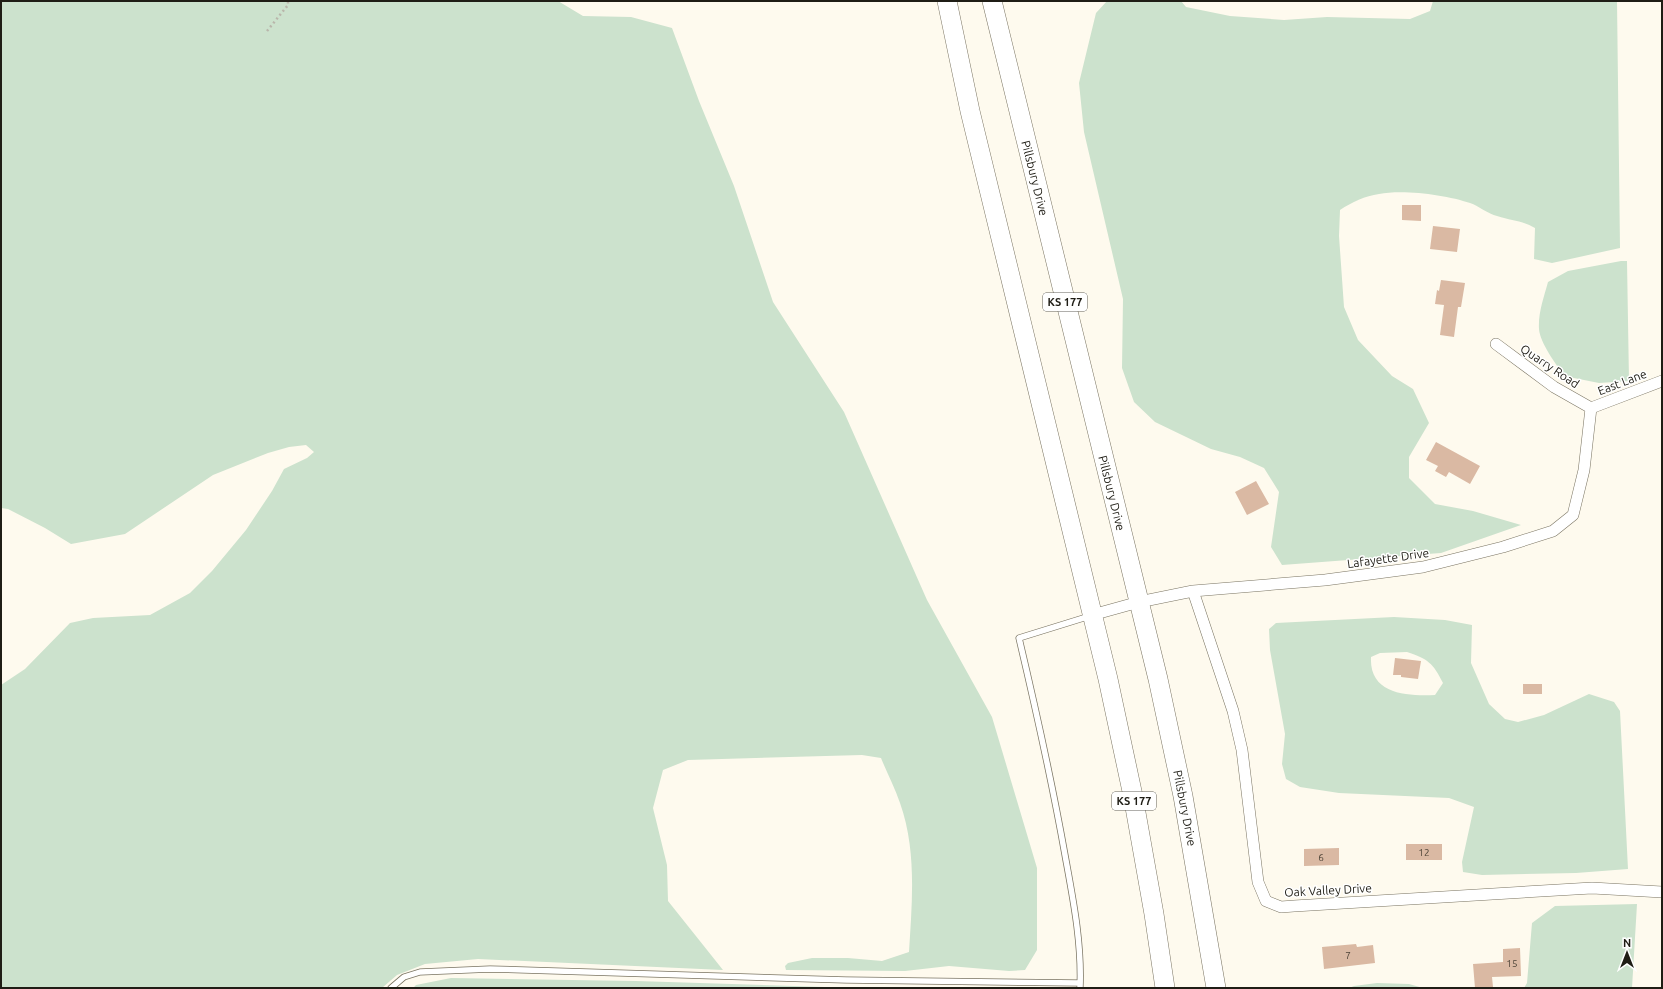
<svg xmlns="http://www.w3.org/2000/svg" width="1663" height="989" viewBox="0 0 1663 989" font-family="Ubuntu,sans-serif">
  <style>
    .green { fill: #cce2cd; fill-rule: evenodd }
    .building { fill: #dab9a3 }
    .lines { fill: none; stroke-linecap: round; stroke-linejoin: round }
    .service-casing { stroke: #7a7462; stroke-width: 7 }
    .minor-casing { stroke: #7a7462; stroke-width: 12 }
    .trunk-casing { stroke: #7a7462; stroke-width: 20 }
    .path { stroke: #b9b6ab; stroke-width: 2.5; stroke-dasharray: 2 3; stroke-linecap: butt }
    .service { stroke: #fff; stroke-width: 5.5 }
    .minor { stroke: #fff; stroke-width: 11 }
    .trunk { stroke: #fff; stroke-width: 19 }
    .labels { text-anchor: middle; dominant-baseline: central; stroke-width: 3; stroke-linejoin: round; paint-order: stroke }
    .number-label { font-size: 10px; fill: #4e4438 }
    .shield { fill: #fff; stroke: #62615b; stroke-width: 1 }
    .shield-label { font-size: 11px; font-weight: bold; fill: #1f1d15 }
    .street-label { font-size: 12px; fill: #1f1d15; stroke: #fff }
  </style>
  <rect width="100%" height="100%" fill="#fefaee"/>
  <path class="green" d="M 1,1 L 558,1 L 583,16 L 631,17 L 672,28 L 699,101 L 734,186 L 773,302 L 844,412 L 927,600 L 992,717 L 1037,868 L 1037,950 L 1025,970 L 1009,971 L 949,966 L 905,971 L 786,970 L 785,966 L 788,963 L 812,958 L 848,958 L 882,961 L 909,952 C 912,902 917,851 900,803 C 895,788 887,773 881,758 L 862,755 L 688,760 L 663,770 L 653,808 L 667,865 L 668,901 L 723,970 L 478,959 L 425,964 L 397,975 L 382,988 L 1,988 L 1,685 L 25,669 L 70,623 L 93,618 L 150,615 L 190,593 L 212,571 L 246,530 L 272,491 L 284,469 L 307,458 L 314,452 L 306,445 L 289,447 L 268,453 L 213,475 L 125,534 L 71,544 L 45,528 L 8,509 L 1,508 Z
    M 1107,1 L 1181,1 L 1186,7 L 1230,16 L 1284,20 L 1327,17 L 1410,19 L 1430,11 L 1433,1 L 1617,1 L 1620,248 L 1552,263 L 1534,259 L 1535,228 C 1521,220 1512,221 1497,216 C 1488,214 1479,206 1470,203 C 1447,195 1403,189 1379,194 C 1365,196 1352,202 1340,210 L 1339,236 L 1344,307 L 1358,340 L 1392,376 L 1413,389 L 1429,423 L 1409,457 L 1409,478 L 1435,504 L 1473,511 L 1521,525 L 1441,553 L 1282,565 L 1271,547 L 1279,492 L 1264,468 L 1240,457 L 1211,449 L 1155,422 L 1134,402 L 1122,368 L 1123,299 L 1084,132 L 1079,83 L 1096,13 Z
    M 1621,261 L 1627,261 L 1629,381 L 1599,383 L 1564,376 C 1556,364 1540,343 1539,329 C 1538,313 1544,297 1548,282 L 1568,271 Z
    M 1394,617 L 1445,620 L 1472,625 L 1471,663 L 1489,704 L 1505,719 L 1518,722 L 1544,715 L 1589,694 L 1614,702 L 1620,711 L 1628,869 L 1576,873 L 1482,875 L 1463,872 L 1462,862 L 1474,807 L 1449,798 L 1339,793 L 1300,787 L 1286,779 L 1282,764 L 1285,734 L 1270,650 L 1269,629 L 1276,623 ZM 1407,652 C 1428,659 1433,663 1443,683 L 1435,695 C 1408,696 1369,695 1371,657 L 1380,653 Z
    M 1637,904 L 1632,988 L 1524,988 L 1527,983 L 1532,923 L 1555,906 Z
    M 451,978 L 636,981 L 856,988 L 413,988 L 416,985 Z
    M 1377,983 L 1409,984 L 1423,988 L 1349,988 L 1354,986 Z"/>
  <path class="building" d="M 1402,205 L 1421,205 L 1421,221 L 1402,220 Z
    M 1433,226 L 1460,229 L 1457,252 L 1430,249 Z
    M 1441,280 L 1465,283 L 1461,307 L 1458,307 L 1454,337 L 1440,335 L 1444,305 L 1435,304 L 1437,290 L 1439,291 Z
    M 1436,442 L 1480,466 L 1470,484 L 1449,472 L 1446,477 L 1435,471 L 1438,466 L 1426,460 Z
    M 1256,481 L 1269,504 L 1247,515 L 1235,492 Z
    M 1395,658 L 1421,661 L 1418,679 L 1401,677 L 1401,675 L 1393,675 Z
    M 1523,684 L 1542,684 L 1542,694 L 1523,694 Z
    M 1406,844 L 1442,844 L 1442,860 L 1406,860 Z
    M 1339,848 L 1339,865 L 1304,866 L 1304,849 Z
    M 1356,944 L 1357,947 L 1373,945 L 1375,963 L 1324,969 L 1322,947 Z
    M 1520,948 L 1521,976 L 1492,977 L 1493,987 L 1475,988 L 1473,964 L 1503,962 L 1503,949 Z"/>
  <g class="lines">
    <g class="service-casing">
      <path id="service" d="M 391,988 L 404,977 L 420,972 L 490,969 L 846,980 L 1080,983
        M 1080,988 C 1082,943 1073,899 1065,855 C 1052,782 1036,710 1019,638 L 1090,616"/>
    </g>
    <g class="minor-casing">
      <path id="minor" d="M 1496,344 L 1554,387 L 1591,408
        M 1591,408 L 1662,381
        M 1193,591 L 1233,711 L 1242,750 L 1258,882 L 1266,901 L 1281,907 L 1294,906 L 1592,888 L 1662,892
        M 1092,615 L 1139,602 L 1193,591 L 1325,580 L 1423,567 L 1503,547 L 1553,531 L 1573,515 L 1584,470 L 1591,408"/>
    </g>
    <g class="trunk-casing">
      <path id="trunk" d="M 947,1 L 970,111 L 1108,679 L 1133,796 L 1154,914 L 1165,988
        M 992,1 L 1158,679 L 1183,796 L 1216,988"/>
    </g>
    <path class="path" d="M 267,31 L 288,5 L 288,1"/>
    <use href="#service" class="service"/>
    <use href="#minor" class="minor"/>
    <use href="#trunk" class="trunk"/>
  </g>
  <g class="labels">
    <g class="number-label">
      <text x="1424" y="852">12</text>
      <text x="1321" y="857">6</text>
      <text x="1348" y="955">7</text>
      <text x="1512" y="963">15</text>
    </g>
    <g class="shield">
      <rect x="1043" y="293" width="44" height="18" rx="3"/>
      <rect x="1112" y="792" width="44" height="18" rx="3"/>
    </g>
    <g class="shield-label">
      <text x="1065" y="302">KS 177</text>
      <text x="1134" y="801">KS 177</text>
    </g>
    <g class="street-label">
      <text transform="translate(1035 178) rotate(76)">Pillsbury Drive</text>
      <text transform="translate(1550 366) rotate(34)">Quarry Road</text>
      <text transform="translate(1622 382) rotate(-21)">East Lane</text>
      <text transform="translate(1112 493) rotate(76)">Pillsbury Drive</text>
      <text transform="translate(1388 558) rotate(-8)">Lafayette Drive</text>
      <text transform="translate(1185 808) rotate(79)">Pillsbury Drive</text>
      <text transform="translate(1328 890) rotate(-3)">Oak Valley Drive</text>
    </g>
  </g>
  <rect width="1663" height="989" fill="none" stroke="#1f1d15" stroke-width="4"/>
  <g transform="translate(1627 953)" stroke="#ffffff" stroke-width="3" paint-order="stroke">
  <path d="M0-3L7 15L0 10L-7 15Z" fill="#1f1d15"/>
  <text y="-6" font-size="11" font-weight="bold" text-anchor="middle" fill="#1f1d15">N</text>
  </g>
</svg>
